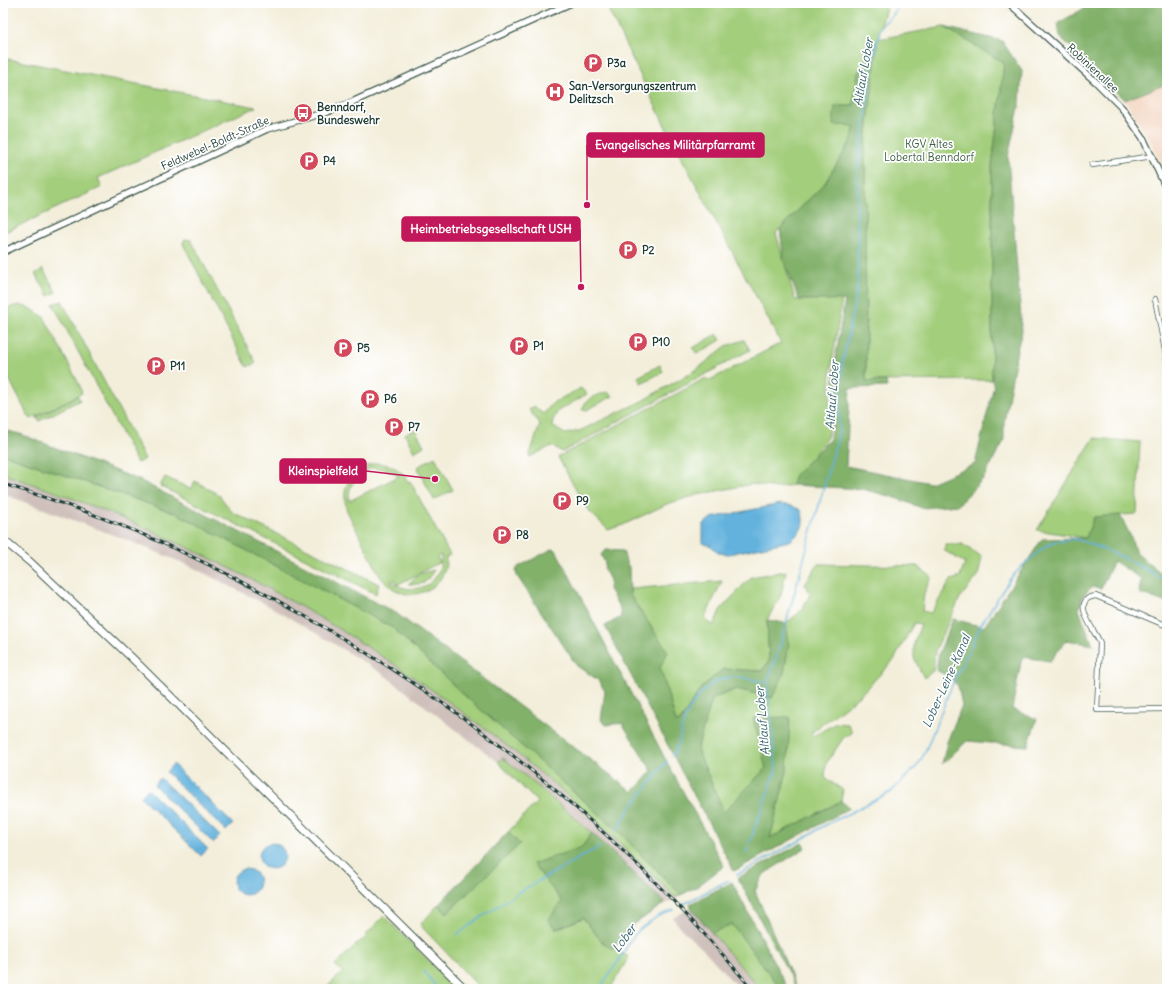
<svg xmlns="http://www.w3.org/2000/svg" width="1170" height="992" viewBox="0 0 1170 992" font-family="Delius,sans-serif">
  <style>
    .built { fill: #f3d4bf }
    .industrial { fill: #cfc0bb }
    .green { fill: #a3ce7b; stroke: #618658; fill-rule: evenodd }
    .forest { fill: #82b16b; stroke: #507750 }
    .water { fill: #63b2dd; stroke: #417888 }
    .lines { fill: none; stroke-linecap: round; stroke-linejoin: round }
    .stream { stroke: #63b2dd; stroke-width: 1.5 }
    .minor-casing { stroke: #3f584d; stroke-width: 6 }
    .tertiary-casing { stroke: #3f584d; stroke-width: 8 }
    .primary-casing { stroke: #3f584d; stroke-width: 9 }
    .minor { stroke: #fff; stroke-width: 4.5 }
    .tertiary { stroke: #fff; stroke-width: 5.5 }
    .primary { stroke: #fff; stroke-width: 7 }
    .rail-casing { stroke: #1f3d34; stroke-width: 3 }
    .rail { stroke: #fff; stroke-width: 1.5; stroke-dasharray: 4.5; stroke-linecap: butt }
    .labels { text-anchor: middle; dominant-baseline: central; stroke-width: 3.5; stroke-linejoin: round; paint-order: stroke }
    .poi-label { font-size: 11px; font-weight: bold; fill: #1f3d34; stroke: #fff; text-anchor: start }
    .street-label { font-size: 11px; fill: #1f3d34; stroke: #fff }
    .park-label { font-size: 11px; fill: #406146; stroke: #fff }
    .water-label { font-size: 12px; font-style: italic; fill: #336067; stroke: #fff }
    .leader { fill: none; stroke: #c2185b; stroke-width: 1.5 }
    .callout-dot { fill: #c2185b; stroke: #fff; stroke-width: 1.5 }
    .callout { fill: #c2185b; stroke: #c2185b; stroke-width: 1.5 }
    .callout-label { font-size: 12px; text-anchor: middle; font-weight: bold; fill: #fff }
  </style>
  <rect width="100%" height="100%" fill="#fff"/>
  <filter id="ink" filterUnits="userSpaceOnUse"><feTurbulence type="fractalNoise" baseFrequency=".025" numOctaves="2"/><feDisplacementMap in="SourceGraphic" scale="8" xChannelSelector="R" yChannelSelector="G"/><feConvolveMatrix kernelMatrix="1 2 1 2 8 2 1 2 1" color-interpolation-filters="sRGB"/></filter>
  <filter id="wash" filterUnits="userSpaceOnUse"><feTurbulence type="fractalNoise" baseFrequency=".012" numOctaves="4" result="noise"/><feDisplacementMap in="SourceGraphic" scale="16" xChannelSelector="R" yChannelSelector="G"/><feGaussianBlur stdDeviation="0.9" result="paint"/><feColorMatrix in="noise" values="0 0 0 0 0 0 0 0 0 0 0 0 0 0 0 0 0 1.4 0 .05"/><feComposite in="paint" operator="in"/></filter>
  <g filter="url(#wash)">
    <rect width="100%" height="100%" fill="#f3eeda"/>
    <path class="built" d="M 1167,83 L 1167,174 L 1166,174 L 1149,139 L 1125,100 Z"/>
    <path class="industrial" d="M 3,474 L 50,489 L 111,512 L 170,538 L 276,591 L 376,651 L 393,659 L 462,705 L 621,834 L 681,895 L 677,898 L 662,906 L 587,841 L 537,802 L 498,762 L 383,674 L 329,641 L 269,606 L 188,565 L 124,539 L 3,494 Z
      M 691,908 L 760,989 L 739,989 L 705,951 L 686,934 L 675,921 L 673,918 Z"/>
    <path class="green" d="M 605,3 L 887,3 L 878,39 L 944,27 L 1004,62 L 992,167 L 992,380 L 866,381 L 865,150 L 877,40 L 858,73 L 853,106 L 835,106 L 855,126 L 851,141 L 825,183 L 776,233 L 795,300 L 842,299 L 831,370 L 828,436 L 813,456 L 796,475 L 792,485 L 776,488 L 752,484 L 697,495 L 667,504 L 623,525 L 608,530 L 586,508 L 558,457 L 706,378 L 708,381 L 781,343 L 670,136 Z
      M 3,58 L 256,107 L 98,178 L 102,187 L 3,233 Z
      M 186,239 L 191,240 L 256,363 L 247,367 L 183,244 L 184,240 Z
      M 43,269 L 56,292 L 49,296 L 35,274 Z
      M 62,301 L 64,305 L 145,459 L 137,463 L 53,304 Z
      M 19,305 L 30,308 L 44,317 L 79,384 L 82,393 L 31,419 L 27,414 L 3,367 L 3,311 L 7,308 Z
      M 717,334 L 721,340 L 697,354 L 693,348 Z
      M 744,340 L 750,350 L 562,452 L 552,446 L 529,457 L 540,424 L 529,410 L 534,406 L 543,414 L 554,402 L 581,388 L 587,394 L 558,411 L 553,420 L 552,426 L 565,434 L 579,431 L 640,402 L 696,370 L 726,346 Z
      M 660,365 L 663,372 L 641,383 L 638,377 Z
      M 607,392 L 613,396 L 587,410 L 582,410 C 586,397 596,396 607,392 Z
      M 78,396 L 80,400 L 39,421 L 37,417 Z
      M 415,429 L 424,446 L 414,452 L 405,434 Z
      M 1094,438 L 1140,442 L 1137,514 L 1094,517 L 1086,538 L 1037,530 Z
      M 3,454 L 178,514 L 393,628 L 463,694 L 584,801 L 621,834 L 681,895 L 675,897 C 630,853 585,809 536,769 C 377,639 199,538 3,474 Z
      M 435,457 L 453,490 L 434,500 L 417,467 Z
      M 375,463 C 390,464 401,468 408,482 L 410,481 L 450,555 L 446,557 C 446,561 446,567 444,572 C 441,580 435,586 428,590 C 409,599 395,593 381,578 L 347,511 C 340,485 350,471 375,463 ZM 372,468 L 386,469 L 399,476 L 349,501 C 348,485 357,473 372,468 ZM 441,555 C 443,585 415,598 391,582 L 395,580 L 397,585 L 440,562 L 437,557 Z
      M 165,477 L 191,489 L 195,481 L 219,495 L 232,512 L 379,584 L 376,594 L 160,486 Z
      M 945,544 L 962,544 L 982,557 L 978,576 L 960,598 L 935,651 L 933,671 L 924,678 L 914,658 L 914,643 L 921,624 L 914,623 L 894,660 L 858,697 L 811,733 L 813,736 L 836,723 L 848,724 L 852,733 L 844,737 L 826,764 L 825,778 L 843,790 L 841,801 L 770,839 L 787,771 L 790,717 L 766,768 L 724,813 L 697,749 L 712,699 L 737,689 L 772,698 L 789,643 L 786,623 L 799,613 L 811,594 L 805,584 L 818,564 L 917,566 L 932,577 L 924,593 L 922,611 L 931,613 L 951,580 L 960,577 L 965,563 L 945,551 Z
      M 434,570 C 424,585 426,584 408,584 L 419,574 Z
      M 786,571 L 781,595 L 767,620 L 769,661 L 762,671 L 723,669 L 701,688 L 680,722 L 676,722 L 660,667 L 630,595 L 630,589 L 722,581 L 705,618 L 708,622 L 714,625 L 720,610 L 751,577 Z
      M 503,758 L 528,778 L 592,833 L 582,847 L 533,864 L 562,901 L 556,929 L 583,918 L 604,944 L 629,957 L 610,989 L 481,989 L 420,925 L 438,905 L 447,913 L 519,844 L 508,832 L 537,802 L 498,762 Z
      M 384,916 L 457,989 L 325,989 L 343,972 L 335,965 L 359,942 L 366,938 L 366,935 Z
      M 732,924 L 781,989 L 760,989 L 712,933 Z"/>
    <path class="forest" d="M 1083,3 L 1167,3 L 1166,84 L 1125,100 L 1100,74 L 1060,37 L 1058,23 L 1085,8 Z
      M 944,27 L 1002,41 L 1022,71 L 1020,103 L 1008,157 L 1022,331 L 1017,350 L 1004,423 L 1004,441 L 983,479 L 958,505 L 922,508 L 893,497 L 862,489 L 792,485 L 795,475 L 830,439 L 832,426 L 834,367 L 845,300 L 799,300 L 784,261 L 780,229 L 825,183 L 851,141 L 855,126 L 833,125 L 835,106 L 853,106 L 858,73 L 878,39 L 865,150 L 866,381 L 886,381 L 887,387 L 850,388 L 846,466 L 930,483 L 975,464 L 994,385 L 992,380 L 992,167 L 1004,63 Z
      M 3,430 L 20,434 L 139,480 L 396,613 L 633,792 L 652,771 L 622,723 L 606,725 L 601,720 L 605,691 L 598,680 L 577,666 L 517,576 L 516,571 L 518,567 L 552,549 L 556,550 L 670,768 L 724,866 L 698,886 L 681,895 L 621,834 L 584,801 L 463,694 L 393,628 L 178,514 L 3,454 Z
      M 1120,515 L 1131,537 L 1136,553 L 1161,573 L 1167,576 L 1167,603 L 1139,593 L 1141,579 L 1114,561 L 1101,588 L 1091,587 L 1083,596 L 1079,610 L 1093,645 L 1067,640 L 1050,661 L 1022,657 L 1012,709 L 1037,719 L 1028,746 L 967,741 L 942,764 L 947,742 L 962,705 L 958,686 L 949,677 L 936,670 L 939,653 L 953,619 L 984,627 L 1042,539 L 1086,538 L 1094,517 Z
      M 605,550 L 623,551 L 626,562 L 629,567 L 630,595 L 668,652 L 660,667 L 676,722 L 680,722 L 701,688 L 723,669 L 762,671 L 769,661 L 767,620 L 784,623 L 789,643 L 784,674 L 772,698 L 737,689 L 712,699 L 697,749 L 724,812 L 766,768 L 753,718 L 790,717 L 787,771 L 770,838 L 841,801 L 850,808 L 734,871 L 605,626 L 621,617 L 620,609 L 609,589 L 610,580 L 604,569 L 605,563 L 601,555 Z
      M 508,832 L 520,844 L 447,913 L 438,905 Z
      M 592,833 L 665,903 L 633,925 L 613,949 L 604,944 L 583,918 L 556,929 L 548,920 L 562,901 L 533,864 L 582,847 Z
      M 802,843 L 805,848 L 764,874 L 755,891 L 797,989 L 738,878 Z
      M 732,882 L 788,989 L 781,989 L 732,924 L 712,933 L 691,908 L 690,904 Z"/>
    <path class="water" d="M 780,504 L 792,506 L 801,510 C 806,524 802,532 790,541 L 729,554 L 718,553 L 711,546 L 703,543 L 703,525 L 711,518 Z
      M 173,764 L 233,824 L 226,831 L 166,772 Z
      M 160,778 L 220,836 L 213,843 L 154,785 Z
      M 148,789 L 208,849 L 201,856 L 141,797 Z
      M259 856a13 13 0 1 1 26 0a13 13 0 1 1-26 0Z
      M233 882a13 13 0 1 1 26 0a13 13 0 1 1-26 0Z"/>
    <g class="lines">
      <path class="stream" d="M 672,756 C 675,752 677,747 679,742 C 681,736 681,730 683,724 C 690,703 709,677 734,677 C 744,676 757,681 767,683
        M 616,831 L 630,809 L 667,761
        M 746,853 L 776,770 L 767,683 L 778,652 L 839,433 L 842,366 L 858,284 L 857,173 L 873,63 L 880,29 L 887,20 L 893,15 L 900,3
        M 737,875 L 799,841 L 822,827 L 891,792 L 918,765 L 925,752 L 953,683 L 982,623 L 1010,579 L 1021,567 L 1042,549 L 1053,542 L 1075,539 L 1088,543 L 1125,558 L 1167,581
        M 682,905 L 729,880
        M 457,935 L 477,920 L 519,892 L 599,847
        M 424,972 L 438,989
        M 599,989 L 619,960 L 632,938 L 640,929 L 658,916 L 674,910"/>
    </g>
  </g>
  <g filter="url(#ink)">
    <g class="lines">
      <g class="minor-casing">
        <path id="minor" d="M 1092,165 L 1153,156
          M 1155,299 L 1167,361
          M 1167,626 L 1096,596 C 1068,599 1096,632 1100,643 L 1097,710 L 1167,709"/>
      </g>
      <g class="tertiary-casing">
        <path id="tertiary" d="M 1009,3 L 1096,82 L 1122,108 L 1143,138 L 1167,190
          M 3,252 L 267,129 L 327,112 L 350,103 L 571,3"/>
      </g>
      <g class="primary-casing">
        <path id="primary" d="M 3,540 L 30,562 L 132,658 L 465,989"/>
      </g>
      <use href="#minor" class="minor"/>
      <use href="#tertiary" class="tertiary"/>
      <use href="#primary" class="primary"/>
      <g class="rail-casing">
        <path id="rail" d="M 3,484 C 23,490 44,497 64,504 C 149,533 232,574 310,619 C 372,655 433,694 490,738 C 587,811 675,896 752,989"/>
      </g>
      <use href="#rail" class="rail"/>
    </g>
  </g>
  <defs>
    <g id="parking-disc" transform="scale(1)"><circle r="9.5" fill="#d1495b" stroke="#fff"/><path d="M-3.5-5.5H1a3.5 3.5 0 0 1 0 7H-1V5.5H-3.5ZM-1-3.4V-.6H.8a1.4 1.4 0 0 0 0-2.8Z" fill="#fff"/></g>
    <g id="hospital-disc" transform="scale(1)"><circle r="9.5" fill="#d1495b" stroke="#fff"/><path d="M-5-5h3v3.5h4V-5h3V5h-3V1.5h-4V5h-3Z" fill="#fff"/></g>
    <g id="bus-disc" transform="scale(1)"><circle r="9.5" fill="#d1495b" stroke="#fff"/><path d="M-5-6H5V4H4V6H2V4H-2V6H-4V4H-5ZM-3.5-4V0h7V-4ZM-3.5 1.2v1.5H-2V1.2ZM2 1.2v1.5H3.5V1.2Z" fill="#fff"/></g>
  </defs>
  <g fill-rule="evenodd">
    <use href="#parking-disc" x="593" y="63"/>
    <use href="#hospital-disc" x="555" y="92"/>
    <use href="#bus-disc" x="303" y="113"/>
    <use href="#parking-disc" x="309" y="161"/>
    <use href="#parking-disc" x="628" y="250"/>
    <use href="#parking-disc" x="638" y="342"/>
    <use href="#parking-disc" x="519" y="346"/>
    <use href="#parking-disc" x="343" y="348"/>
    <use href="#parking-disc" x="156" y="366"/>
    <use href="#parking-disc" x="370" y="399"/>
    <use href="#parking-disc" x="394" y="427"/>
    <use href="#parking-disc" x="562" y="501"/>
    <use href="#parking-disc" x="502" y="535"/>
  </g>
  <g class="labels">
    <g class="poi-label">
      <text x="607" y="63">P3a</text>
      <text x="569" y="86">San-Versorgungszentrum<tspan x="569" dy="13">Delitzsch</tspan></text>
      <text x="317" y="107">Benndorf,<tspan x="317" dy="13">Bundeswehr</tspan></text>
      <text x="323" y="161">P4</text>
      <text x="642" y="250">P2</text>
      <text x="652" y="342">P10</text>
      <text x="533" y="346">P1</text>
      <text x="357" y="348">P5</text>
      <text x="170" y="366">P11</text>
      <text x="384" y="399">P6</text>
      <text x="408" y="427">P7</text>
      <text x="576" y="501">P9</text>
      <text x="516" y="535">P8</text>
    </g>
    <g class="street-label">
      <text transform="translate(1093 68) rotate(43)">Robinienallee</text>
      <text transform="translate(215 143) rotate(-24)">Feldwebel-Boldt-Straße</text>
    </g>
    <g class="park-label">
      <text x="929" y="144">KGV Altes<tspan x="929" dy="13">Lobertal Benndorf</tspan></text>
    </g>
    <g class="water-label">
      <text transform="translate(863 72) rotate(-80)">Altlauf Lober</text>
      <text transform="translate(832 395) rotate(-86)">Altlauf Lober</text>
      <text transform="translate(946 681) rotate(-66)">Lober-Leine-Kanal</text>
      <text transform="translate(762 721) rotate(-95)">Altlauf Lober</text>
      <text transform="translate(624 938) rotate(-53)">Lober</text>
    </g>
  </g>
  <path class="leader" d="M587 205L587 145M581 287L580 229M435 479L366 471"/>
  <g class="callout-dot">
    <circle cx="587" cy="205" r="4"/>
    <circle cx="581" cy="287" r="4"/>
    <circle cx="435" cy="479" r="4"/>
  </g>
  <g class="callout">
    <rect x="587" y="133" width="177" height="24" rx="4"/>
    <rect x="402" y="217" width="178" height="24" rx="4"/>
    <rect x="280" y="459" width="86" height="24" rx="4"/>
  </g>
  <g class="callout-label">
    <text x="675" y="149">Evangelisches Militärpfarramt</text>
    <text x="491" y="233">Heimbetriebsgesellschaft USH</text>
    <text x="323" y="475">Kleinspielfeld</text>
  </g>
  <rect width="1170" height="992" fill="none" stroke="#fff" stroke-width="16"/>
</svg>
